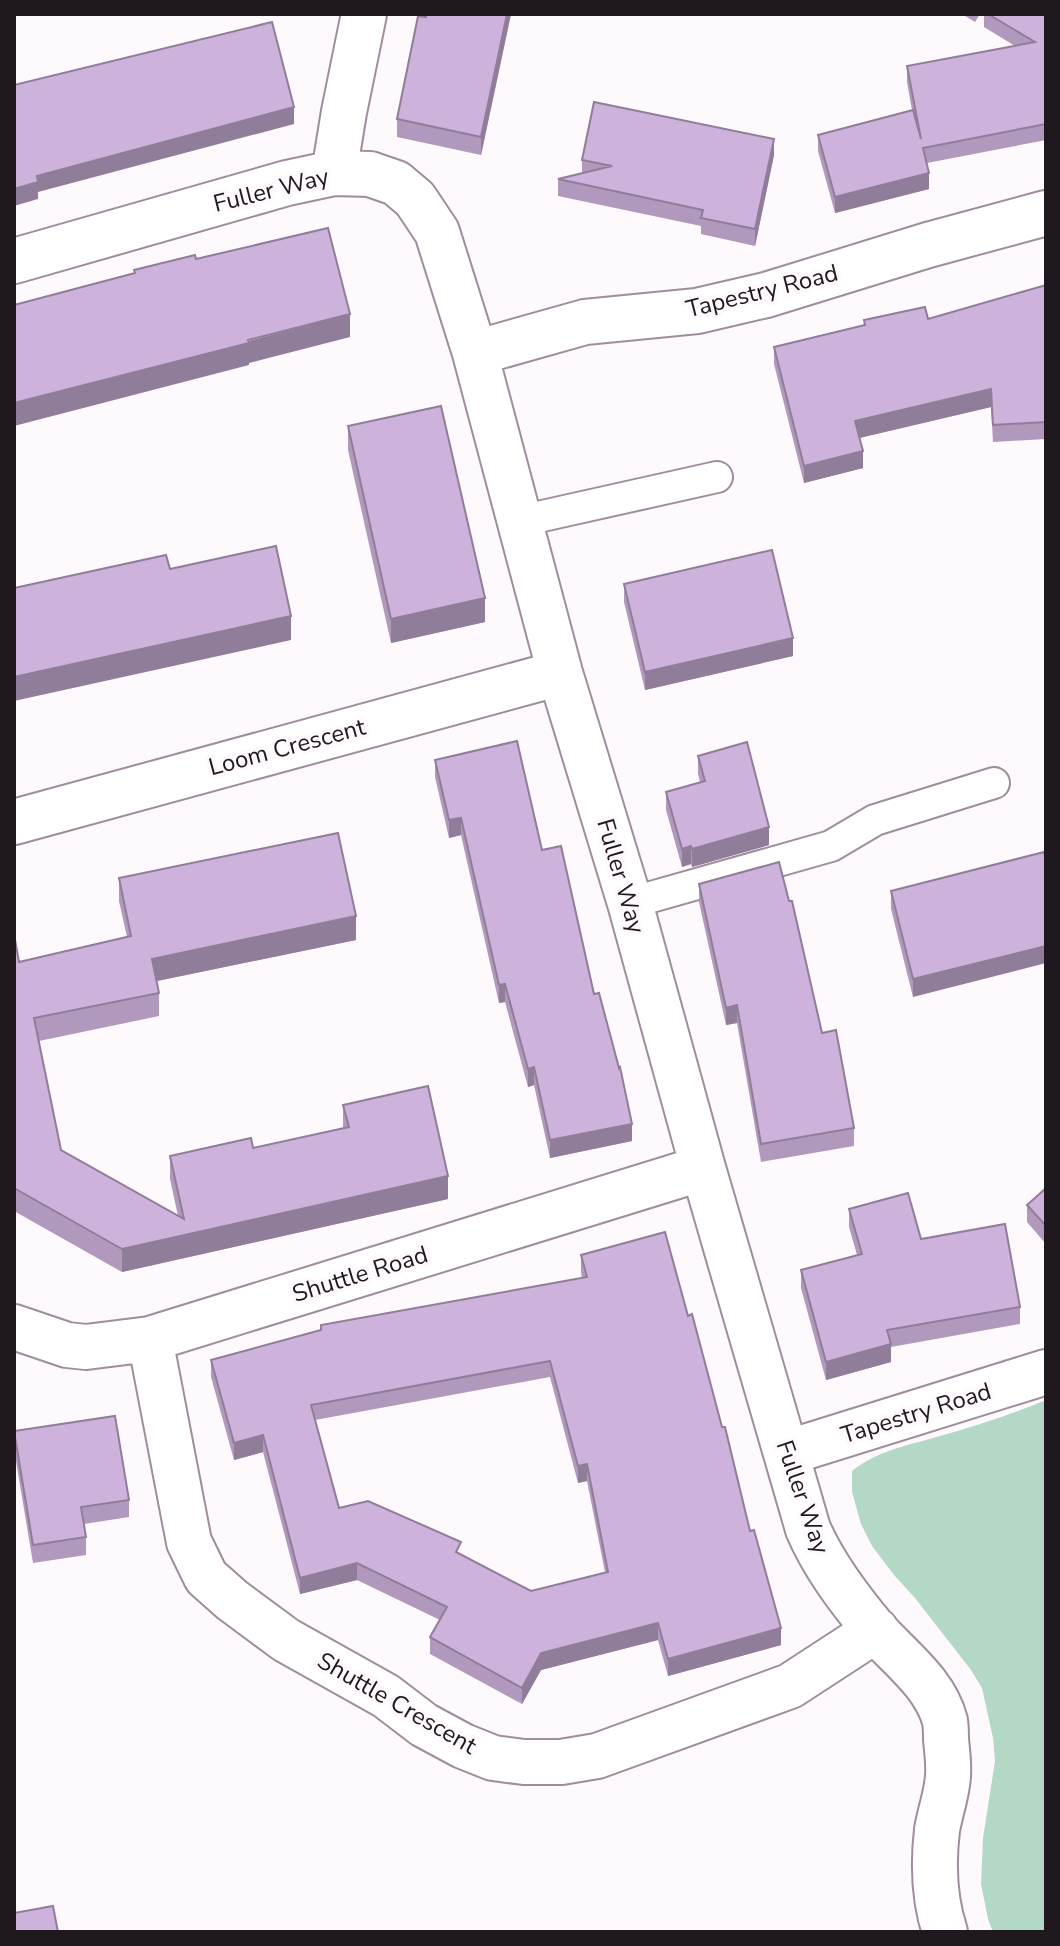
<svg xmlns="http://www.w3.org/2000/svg" width="1060" height="1946" viewBox="0 0 1060 1946" font-family="'Nunito Sans',sans-serif">
  <style>
    .green { fill: #b3d8c6 }
    .lines { fill: none; stroke-linecap: round; stroke-linejoin: round }
    .service-casing { stroke: #9f8d9d; stroke-width: 34 }
    .minor-casing { stroke: #9f8d9d; stroke-width: 48 }
    .service { stroke: #fff; stroke-width: 30 }
    .minor { stroke: #fff; stroke-width: 44 }
    .wall { fill: #b099bd; fill-rule: evenodd }
    .shaded-wall { fill: #907d9a }
    .building { fill: #cdb2dc; stroke: #907d9a; stroke-width: 2; fill-rule: evenodd }
    .labels { text-anchor: middle; dominant-baseline: central; stroke-width: 8; stroke-linejoin: round; paint-order: stroke }
    .street-label { font-size: 24px; fill: #1f181e; stroke: #fdf9fc }
  </style>
  <rect width="100%" height="100%" fill="#fdf9fc"/>
  <path class="green" d="M 1046,1400 L 1046,1932 L 993,1932 L 988,1919 L 981,1884 L 983,1838 L 995,1761 L 993,1738 L 982,1688 L 971,1670 L 915,1598 L 894,1575 L 872,1546 L 861,1524 L 852,1492 L 852,1471 C 876,1452 904,1446 933,1438 C 970,1428 1010,1415 1046,1400 Z"/>
  <g class="lines">
    <g class="service-casing">
      <path id="service" d="M 520,521 L 717,477
        M 630,903 L 831,846 L 875,820 L 994,783"/>
    </g>
    <g class="minor-casing">
      <path id="minor" d="M 334,173 L 344,112 L 364,14
        M 14,261 L 287,183 L 334,173 L 370,174 L 396,183 L 415,199 L 437,232 L 475,353 L 560,673 L 630,903 L 703,1168 L 808,1529 C 824,1566 849,1599 875,1630 C 900,1658 935,1683 945,1721 C 946,1727 946,1733 946,1739 C 947,1751 949,1764 948,1776 C 947,1794 940,1812 937,1830 C 933,1864 934,1899 945,1932
        M 475,353 L 585,322 L 697,311 L 766,295 L 928,245 L 1046,213
        M 14,822 L 560,673
        M 14,1327 L 67,1345 L 86,1347 L 150,1339 L 703,1168
        M 150,1339 L 189,1542 L 206,1577 L 232,1600 L 286,1640 L 386,1696 L 424,1725 L 463,1746 L 493,1758 L 524,1762 L 561,1762 L 597,1756 L 790,1686 L 876,1630
        M 786,1453 L 1046,1372"/>
    </g>
    <use href="#service" class="service"/>
    <use href="#minor" class="minor"/>
  </g>
  <path class="wall" d="M 426,14 L 511,14 L 481,155 L 397,137 L 397,119 Z
    M 962,14 L 980,14 L 975,22 Z
    M 984,14 L 1046,14 L 1046,140 L 927,163 L 929,189 L 835,213 L 818,151 L 818,135 L 912,110 L 907,82 L 907,66 L 1015,46 L 984,27 Z
    M 774,155 L 755,246 L 701,234 L 701,226 L 558,196 L 558,179 L 582,173 L 582,160 Z
    M 1046,285 L 1046,439 L 993,442 L 991,407 L 859,438 L 863,468 L 804,483 L 774,364 L 774,347 L 864,325 L 864,320 L 928,319 Z
    M 348,426 L 485,622 L 391,643 L 348,450 Z
    M 624,584 L 793,656 L 645,690 L 624,602 Z
    M 698,756 L 769,845 L 692,867 L 691,864 L 682,867 L 666,810 L 666,792 L 700,782 L 698,774 Z
    M 435,760 L 542,850 L 594,994 L 632,1141 L 550,1158 L 534,1085 L 528,1087 L 505,1002 L 499,1003 L 461,835 L 449,838 L 435,777 Z
    M 1044,852 L 913,997 L 891,909 L 891,891 Z
    M 119,878 L 356,940 L 157,981 L 159,993 L 159,1016 L 39,1041 L 61,1150 L 178,1216 L 170,1179 L 170,1156 L 253,1148 L 343,1128 L 343,1105 L 448,1199 L 122,1272 L 14,1211 L 14,934 L 19,962 L 127,937 L 119,901 Z
    M 699,884 L 822,1033 L 854,1128 L 854,1146 L 761,1162 L 737,1023 L 726,1025 L 699,902 Z
    M 1046,1188 L 1046,1244 L 1027,1222 L 1027,1205 Z
    M 849,1209 L 921,1239 L 1020,1307 L 1020,1324 L 891,1347 L 891,1362 L 826,1380 L 801,1288 L 801,1270 L 857,1255 L 849,1227 Z
    M 581,1255 L 750,1531 L 781,1645 L 668,1676 L 658,1640 L 541,1670 L 522,1704 L 430,1654 L 430,1637 L 440,1620 L 357,1580 L 300,1594 L 263,1452 L 234,1460 L 211,1377 L 211,1360 L 321,1330 L 321,1325 L 582,1278 L 581,1272 ZM 550,1377 L 578,1483 L 587,1481 L 605,1572 L 531,1591 L 339,1508 L 315,1420 Z
    M 14,1431 L 129,1500 L 129,1517 L 84,1524 L 86,1537 L 86,1555 L 33,1563 L 14,1449 Z"/>
  <path class="shaded-wall" d="M 507,14 L 511,14 L 481,155 L 481,137 Z
    M 294,107 L 294,124 L 38,192 L 38,199 L 14,206 L 14,189 L 37,176 Z
    M 774,139 L 774,155 L 755,246 L 755,229 Z
    M 929,173 L 929,189 L 835,213 L 835,197 Z
    M 350,314 L 350,337 L 249,363 L 249,365 L 14,426 L 14,403 Z
    M 991,389 L 991,407 L 855,439 L 855,421 Z
    M 863,451 L 863,468 L 804,483 L 804,466 Z
    M 485,598 L 485,622 L 391,643 L 391,619 Z
    M 291,616 L 291,640 L 14,701 L 14,677 Z
    M 793,638 L 793,656 L 645,690 L 645,672 Z
    M 461,818 L 461,835 L 449,838 L 449,820 Z
    M 769,827 L 769,845 L 692,867 L 692,849 Z
    M 691,846 L 691,864 L 682,867 L 682,849 Z
    M 356,916 L 356,940 L 152,982 L 152,959 Z
    M 1046,946 L 1046,963 L 913,997 L 913,979 Z
    M 505,984 L 505,1002 L 499,1003 L 499,985 Z
    M 737,1005 L 737,1023 L 726,1025 L 726,1008 Z
    M 534,1067 L 534,1085 L 528,1087 L 528,1069 Z
    M 632,1124 L 632,1141 L 550,1158 L 550,1140 Z
    M 448,1176 L 448,1199 L 122,1272 L 122,1249 Z
    M 891,1344 L 891,1362 L 826,1380 L 826,1362 Z
    M 263,1435 L 263,1452 L 234,1460 L 234,1443 Z
    M 587,1464 L 587,1481 L 578,1483 L 578,1466 Z
    M 357,1563 L 357,1580 L 300,1594 L 300,1578 Z
    M 658,1623 L 658,1640 L 541,1670 L 522,1704 L 522,1688 L 541,1653 Z
    M 781,1628 L 781,1645 L 668,1676 L 668,1659 Z"/>
  <path class="building" d="M 426,14 L 507,14 L 481,137 L 397,119 L 418,16 L 426,17 Z
    M 988,14 L 1046,14 L 1046,124 L 923,148 L 929,173 L 835,197 L 818,135 L 913,110 L 921,139 L 907,66 L 1035,42 Z
    M 272,22 L 294,107 L 37,176 L 38,182 L 14,189 L 14,85 Z
    M 594,102 L 774,139 L 755,229 L 701,218 L 703,210 L 558,179 L 612,166 L 582,160 Z
    M 328,228 L 350,314 L 248,340 L 249,343 L 14,403 L 14,305 L 135,273 L 134,270 L 195,255 L 196,259 Z
    M 1046,285 L 1046,422 L 993,425 L 991,389 L 855,421 L 863,451 L 804,466 L 774,347 L 865,325 L 864,320 L 925,307 L 928,319 Z
    M 441,406 L 485,598 L 391,619 L 348,426 Z
    M 276,546 L 291,616 L 14,677 L 14,588 L 166,555 L 170,569 Z
    M 772,550 L 793,638 L 645,672 L 624,584 Z
    M 517,741 L 542,850 L 561,846 L 594,994 L 599,993 L 619,1068 L 620,1067 L 632,1124 L 550,1140 L 534,1067 L 528,1069 L 505,984 L 499,985 L 461,818 L 449,820 L 435,760 Z
    M 747,742 L 769,827 L 692,849 L 691,846 L 682,849 L 666,792 L 705,781 L 698,756 Z
    M 338,833 L 356,916 L 152,959 L 159,993 L 34,1018 L 61,1150 L 184,1219 L 170,1156 L 251,1138 L 253,1148 L 349,1127 L 343,1105 L 428,1086 L 448,1176 L 122,1249 L 14,1188 L 14,934 L 19,962 L 131,936 L 119,878 Z
    M 1044,852 L 1046,861 L 1046,946 L 913,979 L 891,891 Z
    M 779,862 L 789,901 L 792,901 L 822,1033 L 836,1030 L 854,1128 L 761,1144 L 737,1005 L 726,1008 L 699,884 Z
    M 1046,1188 L 1046,1226 L 1027,1205 Z
    M 908,1193 L 921,1239 L 1005,1224 L 1020,1307 L 887,1330 L 891,1344 L 826,1362 L 801,1270 L 862,1254 L 849,1209 Z
    M 665,1232 L 688,1316 L 692,1314 L 722,1427 L 725,1427 L 750,1531 L 754,1530 L 781,1628 L 668,1659 L 658,1623 L 541,1653 L 522,1688 L 430,1637 L 447,1607 L 357,1563 L 300,1578 L 263,1435 L 234,1443 L 211,1360 L 321,1330 L 321,1325 L 587,1277 L 581,1255 ZM 550,1361 L 578,1466 L 587,1464 L 608,1572 L 531,1591 L 456,1552 L 461,1542 L 368,1501 L 339,1508 L 311,1405 Z
    M 115,1416 L 129,1500 L 81,1507 L 86,1537 L 33,1545 L 14,1431 Z
    M 53,1906 L 58,1932 L 14,1932 L 14,1913 Z"/>
  <g class="labels">
    <g class="street-label">
      <text transform="translate(271 190) rotate(-14)">Fuller Way</text>
      <text transform="translate(762 291) rotate(-14)">Tapestry Road</text>
      <text transform="translate(287 747) rotate(-15)">Loom Crescent</text>
      <text transform="translate(621 876) rotate(74)">Fuller Way</text>
      <text transform="translate(360 1274) rotate(-17)">Shuttle Road</text>
      <text transform="translate(916 1413) rotate(-17)">Tapestry Road</text>
      <text transform="translate(803 1497) rotate(71)">Fuller Way</text>
      <text transform="translate(397 1703) rotate(30)">Shuttle Crescent</text>
    </g>
  </g>
  <rect width="1060" height="1946" fill="none" stroke="#1f181e" stroke-width="32"/>
</svg>
